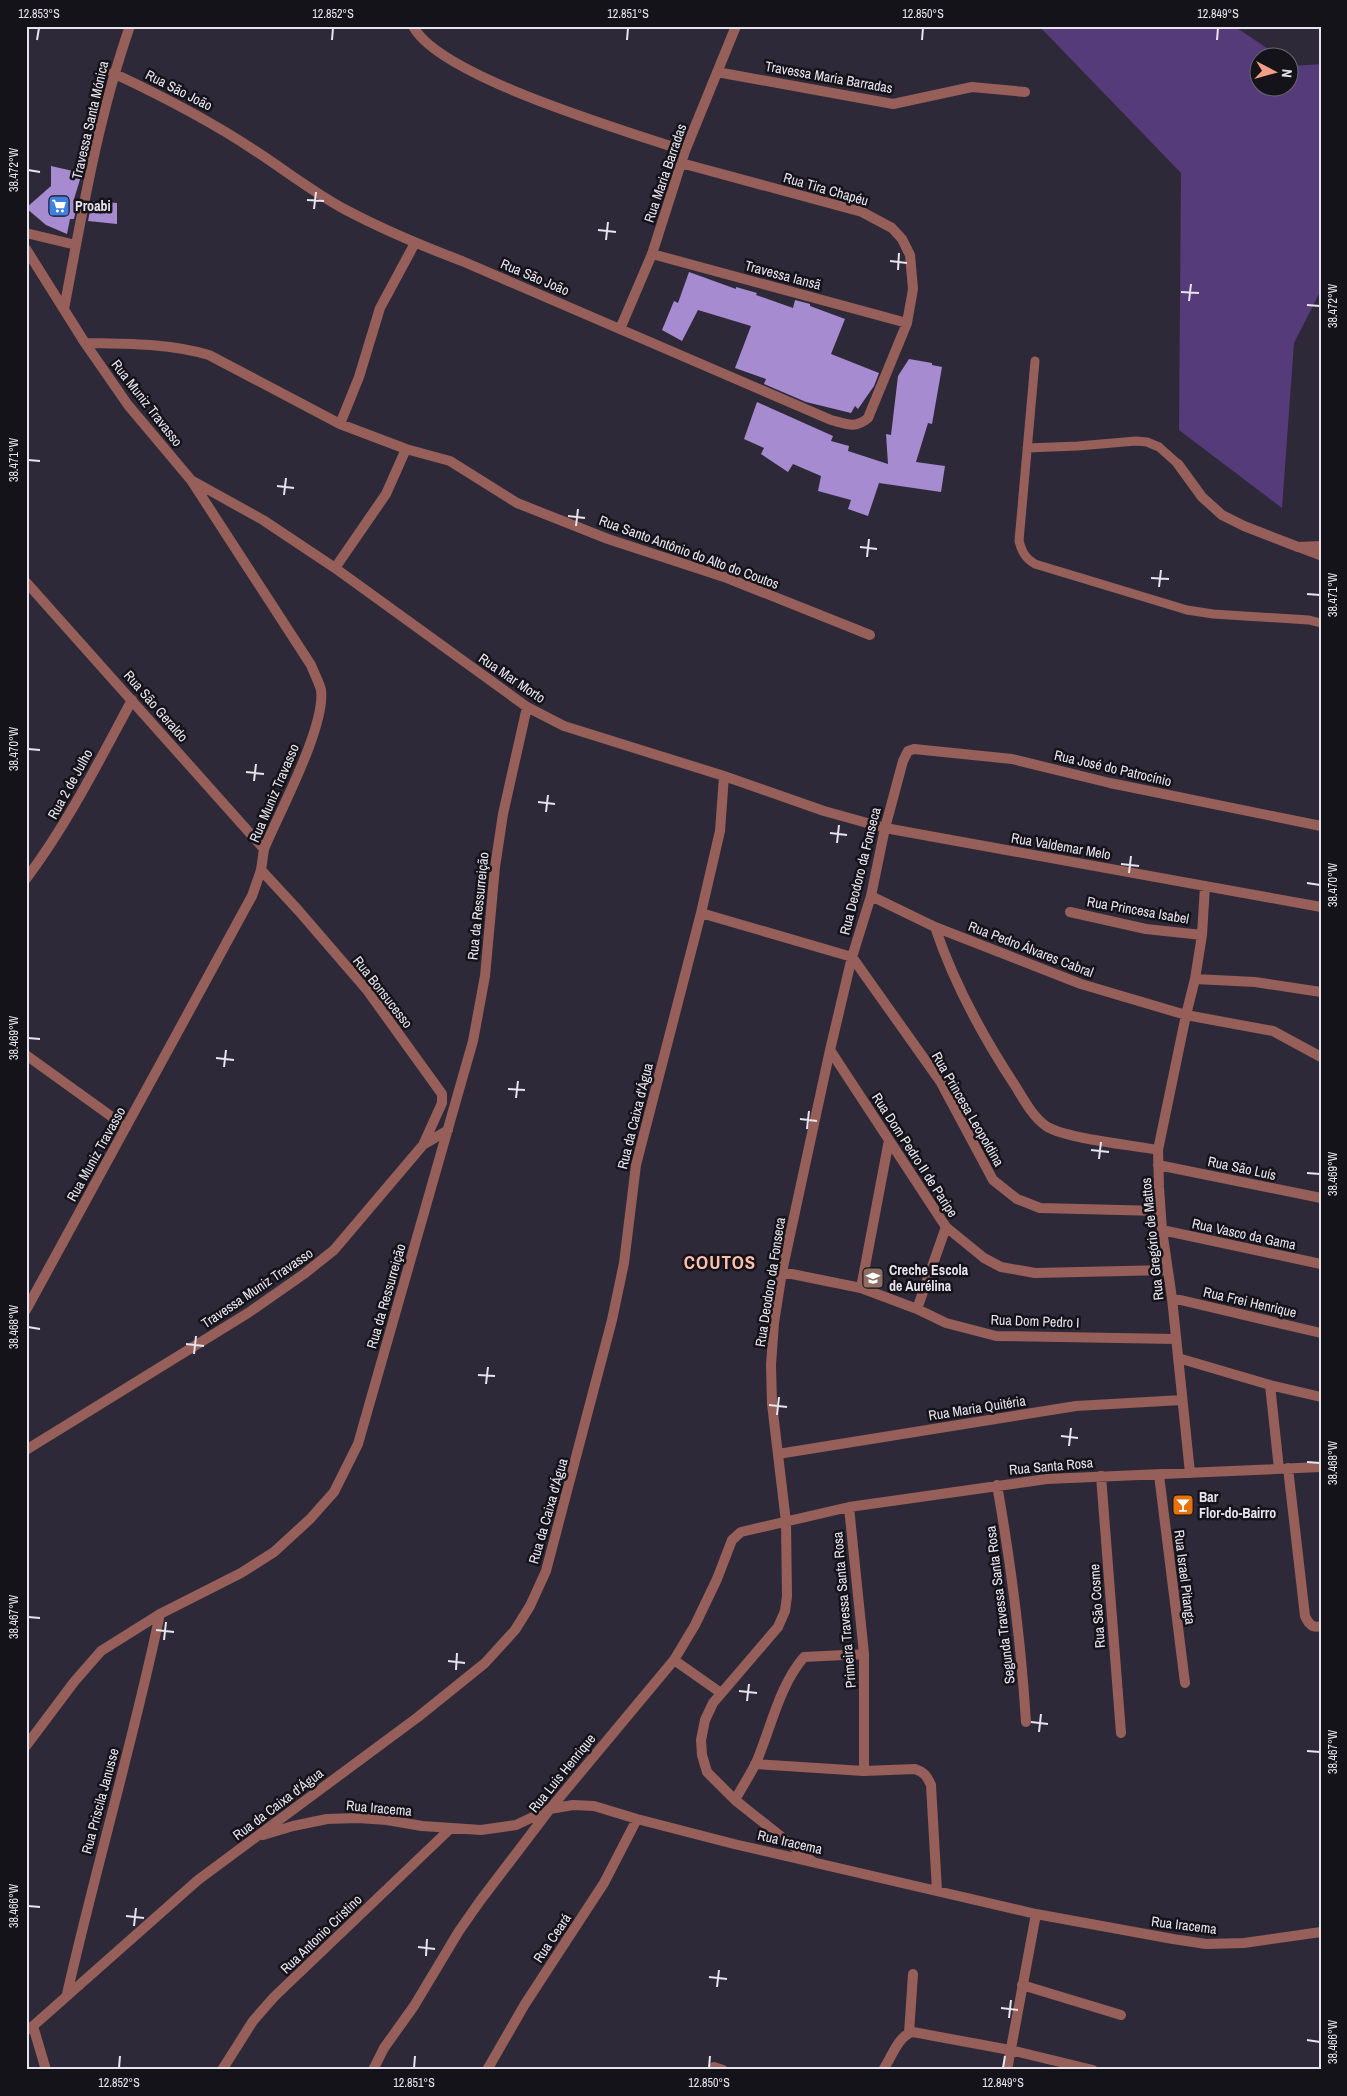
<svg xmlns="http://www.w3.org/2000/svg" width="1347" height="2096" viewBox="0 0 1347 2096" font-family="'Archivo Narrow',sans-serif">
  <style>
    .green { fill: #553b79 }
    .building { fill: #a68bd1 }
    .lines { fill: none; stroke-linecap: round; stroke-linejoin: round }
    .service { stroke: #975f59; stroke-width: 9 }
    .minor { stroke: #975f59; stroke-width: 10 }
    .tertiary { stroke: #975f59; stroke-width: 10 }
    .ticks { fill: none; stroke: #e7e4ee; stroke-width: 2 }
    .labels { text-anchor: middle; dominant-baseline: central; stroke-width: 5; stroke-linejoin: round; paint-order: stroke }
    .street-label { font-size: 14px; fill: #e7e4ee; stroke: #15131a }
    .poi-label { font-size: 14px; font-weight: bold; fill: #e7e4ee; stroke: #15131a; text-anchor: start }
    .district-label { font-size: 19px; font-weight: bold; letter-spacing: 1px; fill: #ffbdac; stroke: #15131a }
    .neatline { fill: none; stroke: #e7e4ee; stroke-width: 2 }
    .ticks-label { font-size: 12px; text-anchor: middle; fill: #e7e4ee }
  </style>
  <rect width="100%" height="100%" fill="#2e2938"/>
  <path class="green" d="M 1039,26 L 1234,26 L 1280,57 L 1260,58 L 1260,88 L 1290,88 L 1290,64 L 1292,66 L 1321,64 L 1321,290 L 1294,343 L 1282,508 L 1179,430 L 1181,173 Z"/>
  <path class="building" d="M 51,166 L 82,173 L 74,199 L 78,199 L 74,219 L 70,219 L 67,234 L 46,225 L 26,208 L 51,186 Z
    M 92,201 L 117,203 L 117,224 L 88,221 Z
    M 689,272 L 736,289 L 736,287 L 757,293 L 756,295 L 793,308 L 795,300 L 810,304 L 810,306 L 845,319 L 831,354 L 879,373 L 874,386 L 858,409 L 855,406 L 851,413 L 806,402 L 764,384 L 766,379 L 735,368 L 751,326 L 698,310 L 682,341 L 662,330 L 674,301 L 678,303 Z
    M 909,359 L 932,363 L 932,365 L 942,367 L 932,424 L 928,423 L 916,462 L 945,466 L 941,492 L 879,483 L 868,516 L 848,509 L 851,500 L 818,491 L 821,476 L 793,464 L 788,472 L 761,454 L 764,448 L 744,439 L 757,402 L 833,436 L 831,441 L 849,446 L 848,451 L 888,464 L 886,434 L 891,435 L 898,376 Z"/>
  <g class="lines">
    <path class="service" d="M 1035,361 L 1019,541 C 1022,552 1025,558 1035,564 L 1187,610 L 1213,614 L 1309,620 L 1321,623
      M 1027,448 L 1078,446 L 1136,441 L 1147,442 L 1159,447 L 1178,464
      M 1300,548 L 1321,556"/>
    <path class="minor" d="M 413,26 C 439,77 627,131 685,151
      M 717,72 L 893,104 L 972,87 L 1025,92
      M 113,73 C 162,96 209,120 254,150 C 285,170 314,193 346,210 C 384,230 422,246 462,261 L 831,420 C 847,424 855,429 868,418 L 907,323 L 913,289 L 910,255 L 902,239 L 892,228 L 862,212 L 681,163
      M 26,233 L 76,245
      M 26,249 L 85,343 L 128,405 L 191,480 L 311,665 C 314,673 319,682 321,690 C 326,726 279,813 264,849
      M 652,254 L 907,323
      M 64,309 C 82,214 98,117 130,26
      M 620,329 L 652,254 L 685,151 L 736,26
      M 85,343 C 127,344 168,343 209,355 L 340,424 L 406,449 L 450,461 L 517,503 L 608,539 L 727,578 L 870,635
      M 340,424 L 359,377 L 380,308 L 415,243
      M 1178,464 L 1202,497 L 1222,515 L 1244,526 L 1298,547 L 1321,546
      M 191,480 L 263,520 L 335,568 L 527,707 L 564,726 L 724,776 L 824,811 L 885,828 L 1321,907
      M 335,568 L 386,494 L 406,449
      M 261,870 L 298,910 L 367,990 L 442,1094 L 442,1103 L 423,1145
      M 26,879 C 68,823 99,761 132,700
      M 871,896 L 935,927 L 1081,984 L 1186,1015 L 1273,1031 L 1321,1057
      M 1070,912 L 1146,929 L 1202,935
      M 701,913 L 852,957 L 940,1081 L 993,1180 L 1017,1199 L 1040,1208 L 1160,1211
      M 935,927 C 954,984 983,1037 1016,1087 C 1024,1100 1033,1117 1046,1126 C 1066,1139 1133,1145 1158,1150
      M 1195,979 L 1255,982 L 1321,992
      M 830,1050 L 946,1227 L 984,1258 L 1001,1267 L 1035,1273 L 1168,1270
      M 26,1055 L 126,1127
      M 1158,1165 L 1321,1198
      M 1162,1230 L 1321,1264
      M 782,1272 L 861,1288 L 917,1309 L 946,1323 L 996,1336 L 1176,1339
      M 861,1288 L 889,1140
      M 1172,1298 L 1321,1333
      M 917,1309 L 946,1227
      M 1178,1358 L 1270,1385 L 1321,1397
      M 1270,1385 L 1279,1469
      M 26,1450 L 248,1313 L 304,1274 L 334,1250 L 423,1145 L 448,1130
      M 778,1454 L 1076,1406 L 1182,1400
      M 1288,1468 L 1305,1616 C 1308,1623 1312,1629 1321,1626
      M 1190,1473 L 1172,1298 L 1162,1230 L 1159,1187 L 1158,1150 L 1186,1015 L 1195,979 L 1202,935 L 1205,886
      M 1159,1475 L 1185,1683
      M 1101,1476 L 1121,1733
      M 997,1485 C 1011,1564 1021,1642 1026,1722
      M 849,1507 L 864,1654 L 864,1771
      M 674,1660 L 721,1693
      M 26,1746 L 74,1682 L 101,1651 L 160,1614 L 241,1573 L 274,1552 L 310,1519 L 334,1492 L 358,1444 L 473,1041 L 485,976 L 495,867 L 503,814 L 527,707
      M 755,1764 L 864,1771 L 915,1769 C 924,1772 927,1776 931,1785 L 937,1891
      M 735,1800 C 742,1787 750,1775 756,1763 C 771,1728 779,1686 804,1657 L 864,1654
      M 263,1835 L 293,1826 L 327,1819 L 358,1818 L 387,1820 L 422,1826 L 481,1830 L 516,1825 L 550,1809 L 573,1805 L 594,1806 L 637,1819 L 734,1844 L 1036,1914 L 1173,1939 L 1206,1944 L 1244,1943 L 1321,1932
      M 813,1862 L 735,1800 L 707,1772 L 702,1755 L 701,1740 L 705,1720 L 713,1703 L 778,1627 L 785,1611 L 787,1596 L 786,1522 L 772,1404 L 771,1365 L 774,1323 L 782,1272 L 830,1050 L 852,957 L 871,896 L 885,828 L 903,761 L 908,751 L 914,749 L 1012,759 L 1110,783 L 1321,826
      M 1022,1985 L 1121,2015
      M 67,1994 C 96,1867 133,1742 160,1614
      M 33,2026 L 46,2070
      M 26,2030 L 33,2026 L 198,1880 L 418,1717 L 485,1663 L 515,1630 L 530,1606 L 546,1571 L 612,1320 L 624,1263 L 636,1165 L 701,913 L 720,831 L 724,776
      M 909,2033 L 913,1974
      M 714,2067 L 723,2070
      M 222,2070 L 253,2021 L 274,1997 L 451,1828
      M 373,2070 L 384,2048 L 414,2006 L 459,1931 L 480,1901 L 550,1809 L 674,1660 L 695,1625 L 717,1579 L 732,1540 L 741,1532 L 849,1507 L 1047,1479 L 1321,1467
      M 487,2070 L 525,2004 L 604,1883 L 637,1819
      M 883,2070 C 891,2059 898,2035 913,2032 L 1010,2050 L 1093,2070
      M 1007,2070 L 1036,1914"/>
    <path class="tertiary" d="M 26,582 L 264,849 L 261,870 L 252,896 L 26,1310"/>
  </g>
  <path class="ticks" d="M 37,40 L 39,28M 332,40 L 333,28M 627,40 L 628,28M 922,40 L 923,28M 1217,40 L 1218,28M 28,170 L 40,172M 307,200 L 324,201M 314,209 L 316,192M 598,230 L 616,232M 606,240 L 608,222M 890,261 L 907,263M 898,270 L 899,253M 1181,292 L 1199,293M 1189,301 L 1191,284M 1307,305 L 1320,306M 28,460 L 40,461M 277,486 L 294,488M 284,495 L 286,478M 568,516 L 585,518M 576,526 L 578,509M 860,547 L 877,549M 867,557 L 869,539M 1151,578 L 1169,579M 1159,587 L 1161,570M 1307,594 L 1320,595M 28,749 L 40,750M 246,772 L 264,774M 254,781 L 256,764M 538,802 L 555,804M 546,812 L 548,795M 830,833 L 847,835M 837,843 L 839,825M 1121,864 L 1139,866M 1129,873 L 1131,856M 1307,883 L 1320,885M 28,1038 L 40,1039M 216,1058 L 234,1060M 224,1067 L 226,1050M 508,1089 L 525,1090M 516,1098 L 518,1081M 800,1119 L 817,1121M 807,1129 L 809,1111M 1091,1150 L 1109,1152M 1099,1159 L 1101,1142M 1307,1173 L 1320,1174M 28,1327 L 40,1329M 186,1344 L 204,1346M 194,1354 L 196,1336M 478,1375 L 495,1376M 486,1384 L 488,1367M 769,1405 L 787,1407M 777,1415 L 779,1397M 1061,1436 L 1078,1438M 1069,1446 L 1071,1428M 1307,1462 L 1320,1463M 28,1617 L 40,1618M 156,1630 L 174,1632M 164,1640 L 166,1622M 448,1661 L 465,1663M 456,1670 L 457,1653M 739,1691 L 757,1693M 747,1701 L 749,1684M 1031,1722 L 1048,1724M 1039,1732 L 1041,1714M 1307,1751 L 1320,1752M 28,1906 L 40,1907M 126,1916 L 144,1918M 134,1926 L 136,1908M 418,1947 L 435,1949M 426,1956 L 427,1939M 709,1977 L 727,1979M 717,1987 L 719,1970M 1001,2008 L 1018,2010M 1009,2018 L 1011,2000M 1307,2040 L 1320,2042M 119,2068 L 120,2056M 414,2068 L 415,2056M 709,2068 L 710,2056M 1003,2068 L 1005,2056"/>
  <defs>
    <g id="supermarket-square" transform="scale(1.125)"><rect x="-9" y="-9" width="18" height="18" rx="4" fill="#3f7fe0" stroke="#15131a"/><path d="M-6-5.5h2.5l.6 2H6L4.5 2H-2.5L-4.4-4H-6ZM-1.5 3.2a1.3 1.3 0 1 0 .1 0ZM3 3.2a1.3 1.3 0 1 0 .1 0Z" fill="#fff"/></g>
    <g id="school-square" transform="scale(1.125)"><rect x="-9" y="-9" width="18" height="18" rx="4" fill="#8d6e63" stroke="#15131a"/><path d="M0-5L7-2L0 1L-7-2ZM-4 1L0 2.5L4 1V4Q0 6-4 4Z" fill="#fff"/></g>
    <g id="bar-square" transform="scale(1.125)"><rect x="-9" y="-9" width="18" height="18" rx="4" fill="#e8710a" stroke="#15131a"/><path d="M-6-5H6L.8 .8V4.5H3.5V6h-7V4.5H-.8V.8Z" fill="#fff"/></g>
  </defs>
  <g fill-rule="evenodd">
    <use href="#supermarket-square" x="59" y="206"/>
    <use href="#school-square" x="873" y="1278"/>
    <use href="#bar-square" x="1183" y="1505"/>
  </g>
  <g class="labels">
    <g class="street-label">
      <text transform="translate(829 77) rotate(10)">Travessa Maria Barradas</text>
      <text transform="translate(179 90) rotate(27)">Rua São João</text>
      <text transform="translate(90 120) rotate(-77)">Travessa Santa Mónica</text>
      <text transform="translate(665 173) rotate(-71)">Rua Maria Barradas</text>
      <text transform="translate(826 189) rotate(16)">Rua Tira Chapéu</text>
      <text transform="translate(783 275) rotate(15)">Travessa Iansã</text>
      <text transform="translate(535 277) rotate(23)">Rua São João</text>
      <text transform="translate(147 403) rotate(52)">Rua Muniz Travasso</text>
      <text transform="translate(689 552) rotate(20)">Rua Santo Antônio do Alto do Coutos</text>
      <text transform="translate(512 678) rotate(34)">Rua Mar Morto</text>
      <text transform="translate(156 706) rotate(49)">Rua São Geraldo</text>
      <text transform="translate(1113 768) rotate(13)">Rua José do Patrocínio</text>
      <text transform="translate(70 784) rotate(-61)">Rua 2 de Julho</text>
      <text transform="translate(274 793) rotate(-67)">Rua Muniz Travasso</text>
      <text transform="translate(1061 846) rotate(10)">Rua Valdemar Melo</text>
      <text transform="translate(860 871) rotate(-76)">Rua Deodoro da Fonseca</text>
      <text transform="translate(478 906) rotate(-84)">Rua da Ressurreição</text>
      <text transform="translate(1138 910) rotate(10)">Rua Princesa Isabel</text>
      <text transform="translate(1031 949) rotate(21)">Rua Pedro Álvares Cabral</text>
      <text transform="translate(383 992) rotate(52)">Rua Bonsucesso</text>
      <text transform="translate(968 1109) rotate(60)">Rua Princesa Leopoldina</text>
      <text transform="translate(635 1116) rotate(-76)">Rua da Caixa d'Água</text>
      <text transform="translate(96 1154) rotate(-61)">Rua Muniz Travasso</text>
      <text transform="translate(915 1155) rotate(57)">Rua Dom Pedro II de Paripe</text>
      <text transform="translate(1242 1168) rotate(12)">Rua São Luís</text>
      <text transform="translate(1244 1234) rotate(12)">Rua Vasco da Gama</text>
      <text transform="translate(1152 1239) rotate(-96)">Rua Gregório de Mattos</text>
      <text transform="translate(770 1282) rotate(-81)">Rua Deodoro da Fonseca</text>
      <text transform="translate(257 1288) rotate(-34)">Travessa Muniz Travasso</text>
      <text transform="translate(386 1296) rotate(-74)">Rua da Ressurreição</text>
      <text transform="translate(1250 1302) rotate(13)">Rua Frei Henrique</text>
      <text transform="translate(1035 1321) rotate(2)">Rua Dom Pedro I</text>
      <text transform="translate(977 1408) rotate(-9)">Rua Maria Quitéria</text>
      <text transform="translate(1051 1466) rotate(-5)">Rua Santa Rosa</text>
      <text transform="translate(548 1511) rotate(-74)">Rua da Caixa d'Água</text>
      <text transform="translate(1185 1577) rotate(83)">Rua Israel Pitanga</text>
      <text transform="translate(1000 1605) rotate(-97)">Segunda Travessa Santa Rosa</text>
      <text transform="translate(1097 1606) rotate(-94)">Rua São Cosme</text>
      <text transform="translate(844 1610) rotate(-95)">Primeira Travessa Santa Rosa</text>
      <text transform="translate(562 1773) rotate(-51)">Rua Luis Henrique</text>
      <text transform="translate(100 1801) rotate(-75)">Rua Priscila Janusse</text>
      <text transform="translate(278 1804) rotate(-37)">Rua da Caixa d'Água</text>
      <text transform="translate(379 1808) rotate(5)">Rua Iracema</text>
      <text transform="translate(790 1842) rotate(13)">Rua Iracema</text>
      <text transform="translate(1184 1925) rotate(7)">Rua Iracema</text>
      <text transform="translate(321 1934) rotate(-44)">Rua Antonio Cristino</text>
      <text transform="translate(552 1938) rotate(-56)">Rua Ceará</text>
    </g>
    <g class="poi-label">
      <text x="75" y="206">Proabi</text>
      <text x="889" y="1270">Creche Escola<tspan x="889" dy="16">de Aurélina</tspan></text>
      <text x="1199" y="1497">Bar<tspan x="1199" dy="16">Flor-do-Bairro</tspan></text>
    </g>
    <g class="district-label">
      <text x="720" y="1262">COUTOS</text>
    </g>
  </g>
  <rect width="1347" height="2096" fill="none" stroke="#15131a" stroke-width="55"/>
  <g transform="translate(1274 72) rotate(96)"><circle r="24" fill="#15131a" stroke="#69676f"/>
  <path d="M0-4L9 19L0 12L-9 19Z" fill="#f49e88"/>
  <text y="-8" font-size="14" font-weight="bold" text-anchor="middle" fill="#e7e4ee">N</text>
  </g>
  <rect x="28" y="28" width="1292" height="2040" class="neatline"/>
  <g class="ticks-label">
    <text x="39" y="18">12.853°S</text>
    <text x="333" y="18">12.852°S</text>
    <text x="628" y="18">12.851°S</text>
    <text x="923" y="18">12.850°S</text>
    <text x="1218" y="18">12.849°S</text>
    <text transform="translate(14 170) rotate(-90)" y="4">38.472°W</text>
    <text transform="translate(1333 306) rotate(-90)" y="4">38.472°W</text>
    <text transform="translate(14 460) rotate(-90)" y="4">38.471°W</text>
    <text transform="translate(1333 595) rotate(-90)" y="4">38.471°W</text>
    <text transform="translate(14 749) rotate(-90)" y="4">38.470°W</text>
    <text transform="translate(1333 885) rotate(-90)" y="4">38.470°W</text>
    <text transform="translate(14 1038) rotate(-90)" y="4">38.469°W</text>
    <text transform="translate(1333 1174) rotate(-90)" y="4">38.469°W</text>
    <text transform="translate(14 1327) rotate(-90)" y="4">38.468°W</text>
    <text transform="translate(1333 1463) rotate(-90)" y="4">38.468°W</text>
    <text transform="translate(14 1617) rotate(-90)" y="4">38.467°W</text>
    <text transform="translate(1333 1752) rotate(-90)" y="4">38.467°W</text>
    <text transform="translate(14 1906) rotate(-90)" y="4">38.466°W</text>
    <text transform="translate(1333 2042) rotate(-90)" y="4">38.466°W</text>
    <text x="119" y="2087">12.852°S</text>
    <text x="414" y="2087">12.851°S</text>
    <text x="709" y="2087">12.850°S</text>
    <text x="1003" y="2087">12.849°S</text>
  </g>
</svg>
